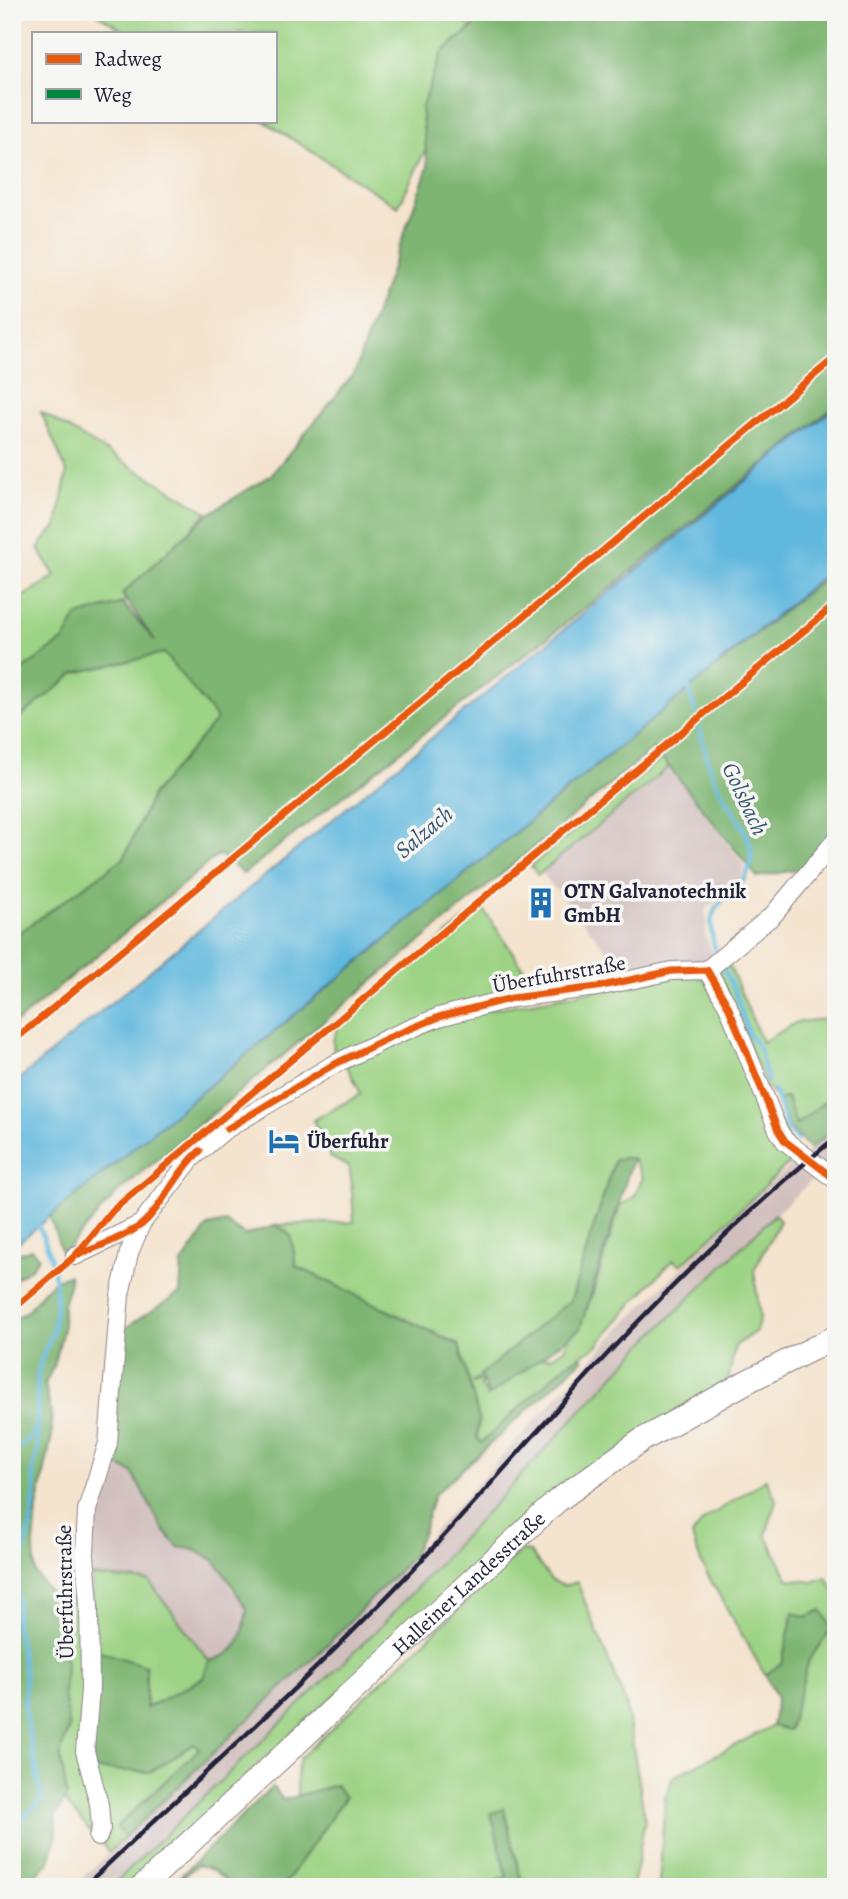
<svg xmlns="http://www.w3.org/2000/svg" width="848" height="1899" viewBox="0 0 848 1899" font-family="Alegreya,serif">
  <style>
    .industrial { fill: #d1bfbd }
    .green { fill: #9dd384; stroke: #607a60; stroke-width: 2; fill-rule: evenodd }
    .forest { fill: #7eb572; stroke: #506c56; stroke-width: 2 }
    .water { fill: #61b8de; stroke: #426d8c; stroke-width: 2 }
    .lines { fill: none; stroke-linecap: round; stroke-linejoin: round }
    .stream { stroke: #61b8de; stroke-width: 4.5 }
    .minor-casing { stroke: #8b8284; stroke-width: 20 }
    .major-casing { stroke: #8b8284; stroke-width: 25 }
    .minor { stroke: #fff; stroke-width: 18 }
    .major { stroke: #fff; stroke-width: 23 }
    .rail { stroke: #22223b; stroke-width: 4.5 }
    .quiet { stroke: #00873e; stroke-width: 5; stroke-dasharray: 10 5; stroke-linecap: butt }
    .cycleway-casing { stroke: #f6f6f2; stroke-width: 11 }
    .cycleway { stroke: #e8590c; stroke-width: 7 }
    .labels { text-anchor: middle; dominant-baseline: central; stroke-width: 7; stroke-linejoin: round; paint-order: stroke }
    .poi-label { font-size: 21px; font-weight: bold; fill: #22223b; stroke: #f6f6f2; text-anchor: start }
    .street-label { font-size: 21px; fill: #22223b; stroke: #f6f6f2 }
    .water-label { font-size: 23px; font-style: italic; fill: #385674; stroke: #f6f6f2 }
  </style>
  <rect width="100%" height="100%" fill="#f6f6f2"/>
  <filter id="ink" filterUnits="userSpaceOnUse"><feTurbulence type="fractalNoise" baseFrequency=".0143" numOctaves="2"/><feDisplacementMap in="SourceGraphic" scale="14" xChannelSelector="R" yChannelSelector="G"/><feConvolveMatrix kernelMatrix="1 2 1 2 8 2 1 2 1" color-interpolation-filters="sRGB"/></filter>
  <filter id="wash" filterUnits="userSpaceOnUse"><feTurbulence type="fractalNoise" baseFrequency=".00686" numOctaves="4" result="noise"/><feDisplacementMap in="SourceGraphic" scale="28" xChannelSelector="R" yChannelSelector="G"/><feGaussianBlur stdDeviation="1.57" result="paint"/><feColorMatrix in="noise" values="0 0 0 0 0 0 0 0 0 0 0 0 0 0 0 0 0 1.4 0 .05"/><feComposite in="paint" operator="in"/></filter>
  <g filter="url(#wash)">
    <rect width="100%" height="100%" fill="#f4e3cd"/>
    <path class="industrial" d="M 669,767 L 744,866 L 739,884 L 705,909 L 707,924 L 705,935 L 714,957 L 702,962 L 627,974 L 541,872 Z
      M 836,1127 L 836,1157 L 708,1278 L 643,1344 L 432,1573 L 343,1664 L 111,1887 L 73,1887 L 234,1735 L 364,1607 L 625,1323 L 750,1202 Z
      M 107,1461 L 132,1471 L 162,1528 L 212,1558 L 221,1567 L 231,1588 L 247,1609 L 243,1637 L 225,1657 L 209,1661 L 149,1581 L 92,1576 L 92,1509 Z"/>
    <path class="green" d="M 94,12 L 447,12 L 472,27 L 442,52 L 426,149 L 398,207 L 264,121 L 275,121 L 275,33 L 127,33 Z
      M 41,412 L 207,512 L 123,603 L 77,616 L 64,640 L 12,677 L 12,586 L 21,598 L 55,576 L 38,548 L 57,525 L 67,472 Z
      M 164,653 L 218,719 L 152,795 L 124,858 L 12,938 L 12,724 L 75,673 Z
      M 662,759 L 669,767 L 538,875 L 531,866 Z
      M 481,906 L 539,991 L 338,1055 L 334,1053 L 333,1041 L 338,1027 Z
      M 727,960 L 762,1042 L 797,1022 L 836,1018 L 836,1092 L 796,1125 L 787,1098 L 778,1100 L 766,1086 L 718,970 Z
      M 676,976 L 698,976 L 706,981 L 797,1156 L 681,1265 L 673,1260 L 634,1301 L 597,1346 L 568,1363 L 481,1443 L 477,1437 L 479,1419 L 459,1345 L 296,1266 L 291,1236 L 277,1225 L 354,1222 L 351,1178 L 349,1167 L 330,1157 L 313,1120 L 361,1094 L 346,1064 L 465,1014 ZM 633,1158 L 643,1178 L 634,1197 L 620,1206 L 592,1296 L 587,1309 L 572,1327 L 565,1348 L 552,1357 L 535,1358 L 488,1397 L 481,1387 L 482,1380 L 472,1383 L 571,1300 L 615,1159 Z
      M 775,1214 L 780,1221 L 754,1270 L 760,1318 L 756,1331 L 735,1346 L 729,1377 L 722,1385 L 679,1408 L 317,1710 L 128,1887 L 111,1887 L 382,1625 L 643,1344 Z
      M 766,1479 L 776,1500 L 766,1535 L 788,1579 L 813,1582 L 826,1577 L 836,1593 L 836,1680 L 833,1683 L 833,1693 L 836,1699 L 836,1887 L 659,1887 L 665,1798 L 673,1777 L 772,1726 L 789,1729 L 809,1660 L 832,1629 L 765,1675 L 702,1565 L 692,1536 L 704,1520 Z
      M 521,1551 L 530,1552 L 551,1580 L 564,1586 L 577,1582 L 626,1704 L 645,1819 L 633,1887 L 283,1887 L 345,1798 L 336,1785 L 297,1796 L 297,1770 L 300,1758 Z
      M 92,1576 L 149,1581 L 209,1661 L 203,1678 L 145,1709 L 94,1649 Z
      M 84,1599 L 96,1838 L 64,1801 L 67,1796 L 60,1754 L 69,1727 L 64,1694 L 66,1662 L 55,1600 Z
      M 194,1744 L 200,1749 L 117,1826 L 125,1837 L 109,1852 L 100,1841 L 92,1769 L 150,1772 Z"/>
    <path class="forest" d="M 479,12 L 836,12 L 836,405 L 597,599 L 243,874 L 219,854 L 12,1026 L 12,938 L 124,858 L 152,795 L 217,719 L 164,653 L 75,673 L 12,724 L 12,677 L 64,640 L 77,616 L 123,603 L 155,641 L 122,594 L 207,515 L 271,475 L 354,374 L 428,167 L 421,109 L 442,52 L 472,28 Z
      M 836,568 L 836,827 L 801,869 L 757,877 L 654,748 L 118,1192 L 62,1254 L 50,1217 Z
      M 836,1092 L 836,1127 L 810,1149 L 789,1128 L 778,1100 L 787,1097 L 796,1125 Z
      M 633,1158 L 580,1329 L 489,1396 L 480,1375 L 571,1300 L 615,1159 Z
      M 225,1222 L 245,1235 L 277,1225 L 291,1236 L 296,1266 L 459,1345 L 479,1419 L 477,1437 L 481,1443 L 568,1363 L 581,1356 L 583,1359 L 434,1495 L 424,1529 L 412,1557 L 326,1646 L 125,1837 L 117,1827 L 199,1749 L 194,1744 L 150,1772 L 92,1769 L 94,1649 L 146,1666 L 146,1708 L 203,1678 L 209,1661 C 240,1654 243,1637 247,1609 C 224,1577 222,1551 178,1547 L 162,1528 L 132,1472 L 107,1461 L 123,1329 L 180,1293 L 182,1263 L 208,1226 Z
      M 31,1249 L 39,1257 L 32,1267 L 12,1281 L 12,1256 Z
      M 69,1275 L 70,1282 L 63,1305 L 63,1329 L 55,1363 L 45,1384 L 51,1413 L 52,1435 L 37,1509 L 34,1546 L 35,1573 L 54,1597 L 66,1662 L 64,1694 L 69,1727 L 60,1754 L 67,1796 L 55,1817 L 57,1835 L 48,1864 L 21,1887 L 12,1887 L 12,1320 C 17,1317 23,1315 27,1311 C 41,1297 47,1280 69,1275 Z
      M 822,1610 L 832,1629 L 809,1660 L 789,1730 L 772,1726 L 777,1698 L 765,1675 L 782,1663 L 793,1612 L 806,1617 Z
      M 336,1785 L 345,1797 L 283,1887 L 233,1887 L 213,1870 L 197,1865 L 177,1882 L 178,1887 L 169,1887 L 273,1786 L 283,1800 Z
      M 504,1809 L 523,1887 L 494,1887 L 493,1882 L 507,1877 L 491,1813 Z"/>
    <path class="water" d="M 836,407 L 836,565 L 689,689 L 12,1248 L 12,1085 L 379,781 Z"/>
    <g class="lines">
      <path class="stream" d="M 688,684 L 695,713
        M 700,729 C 704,744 707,762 713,776 C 722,800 755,833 751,859 C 744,907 696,889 716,952
        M 723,967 L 737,997 L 748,1033 L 759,1048 L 768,1081
        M 774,1090 L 787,1129 L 797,1140
        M 12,1450 C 48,1435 34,1405 38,1375 C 39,1359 49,1345 53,1330 C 61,1295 53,1251 35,1220
        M 12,1829 L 42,1799 L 25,1712 L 25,1674 L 16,1625 L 18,1572 L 31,1524 L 35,1492 L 33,1469 L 38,1451 L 37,1426"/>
    </g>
  </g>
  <g filter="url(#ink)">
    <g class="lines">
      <g class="minor-casing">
        <path id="minor" d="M 707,970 L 728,1006 L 778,1130 L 785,1141 L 836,1180
          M 707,970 L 773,915 L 836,840
          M 75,1256 L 141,1224 L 191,1159 L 223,1131 L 331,1066 L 388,1038 L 439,1017 L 512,998 L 597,987 L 672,971 L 707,970
          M 98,1837 L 101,1828 L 99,1804 L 85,1751 L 90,1689 L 89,1604 L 85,1554 L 87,1510 L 108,1443 L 120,1295 L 129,1253 L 141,1224"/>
      </g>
      <g class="major-casing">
        <g id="major">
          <path id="s1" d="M 142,1887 L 557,1501 L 642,1440 L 748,1381 L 836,1337"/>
        </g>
      </g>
      <use href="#minor" class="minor"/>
      <use href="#major" class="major"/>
      <path class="rail" d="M 84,1887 C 196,1780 312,1677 418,1564 C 490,1487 557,1406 630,1330 C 695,1262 763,1197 836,1137"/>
      <path class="quiet" d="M 461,12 L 473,20"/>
      <g class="cycleway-casing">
        <path id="cycleway" d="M 12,1042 L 836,357
          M 227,1129 L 331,1066 L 388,1038 L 439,1017 L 512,998 L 597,987 L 672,971 L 707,970 L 728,1006 L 778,1130 L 785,1141 L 836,1180
          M 75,1256 C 95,1248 123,1238 141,1225 C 162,1208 176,1172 200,1151
          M 12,1310 L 75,1256 L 113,1210 L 570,825 L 836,604"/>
      </g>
      <use href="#cycleway" class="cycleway"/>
    </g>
  </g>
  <defs>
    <g id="building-bare" transform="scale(2.415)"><path d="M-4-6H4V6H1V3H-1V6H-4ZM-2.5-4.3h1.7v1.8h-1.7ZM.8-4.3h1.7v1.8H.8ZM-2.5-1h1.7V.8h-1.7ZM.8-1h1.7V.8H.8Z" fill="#1f6fb2" stroke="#f6f6f2" stroke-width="2.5" paint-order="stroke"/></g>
    <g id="hotel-bare" transform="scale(2.415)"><path d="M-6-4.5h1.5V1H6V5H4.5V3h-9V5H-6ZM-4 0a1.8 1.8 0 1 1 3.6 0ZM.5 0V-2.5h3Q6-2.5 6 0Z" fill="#1f6fb2" stroke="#f6f6f2" stroke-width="2.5" paint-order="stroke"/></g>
  </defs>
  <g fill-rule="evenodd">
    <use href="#building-bare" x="541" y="903"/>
    <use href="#hotel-bare" x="284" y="1141"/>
  </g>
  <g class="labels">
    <g class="poi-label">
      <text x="564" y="891">OTN Galvanotechnik<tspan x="564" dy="24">GmbH</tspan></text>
      <text x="307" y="1141">Überfuhr</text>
    </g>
    <g class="street-label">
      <text transform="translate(559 974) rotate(-10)">Überfuhrstraße</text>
      <text stroke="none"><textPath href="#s1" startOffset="446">Halleiner Landesstraße</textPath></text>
      <text transform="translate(65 1592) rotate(-91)">Überfuhrstraße</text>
    </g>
    <g class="water-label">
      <text transform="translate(745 799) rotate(65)">Golsbach</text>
      <text transform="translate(424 832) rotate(-40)">Salzach</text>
    </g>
  </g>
  <rect width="848" height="1899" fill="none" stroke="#f6f6f2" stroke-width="42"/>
  <rect x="32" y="32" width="245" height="91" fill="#f6f6f2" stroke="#a1a1a9" stroke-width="2"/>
  <rect x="46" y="54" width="35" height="10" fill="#e8590c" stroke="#a1a1a9" stroke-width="2"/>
  <text x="94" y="66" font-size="21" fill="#22223b">Radweg</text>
  <rect x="46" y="89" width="35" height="10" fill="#00873e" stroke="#a1a1a9" stroke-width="2"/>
  <text x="94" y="102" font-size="21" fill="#22223b">Weg</text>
</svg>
